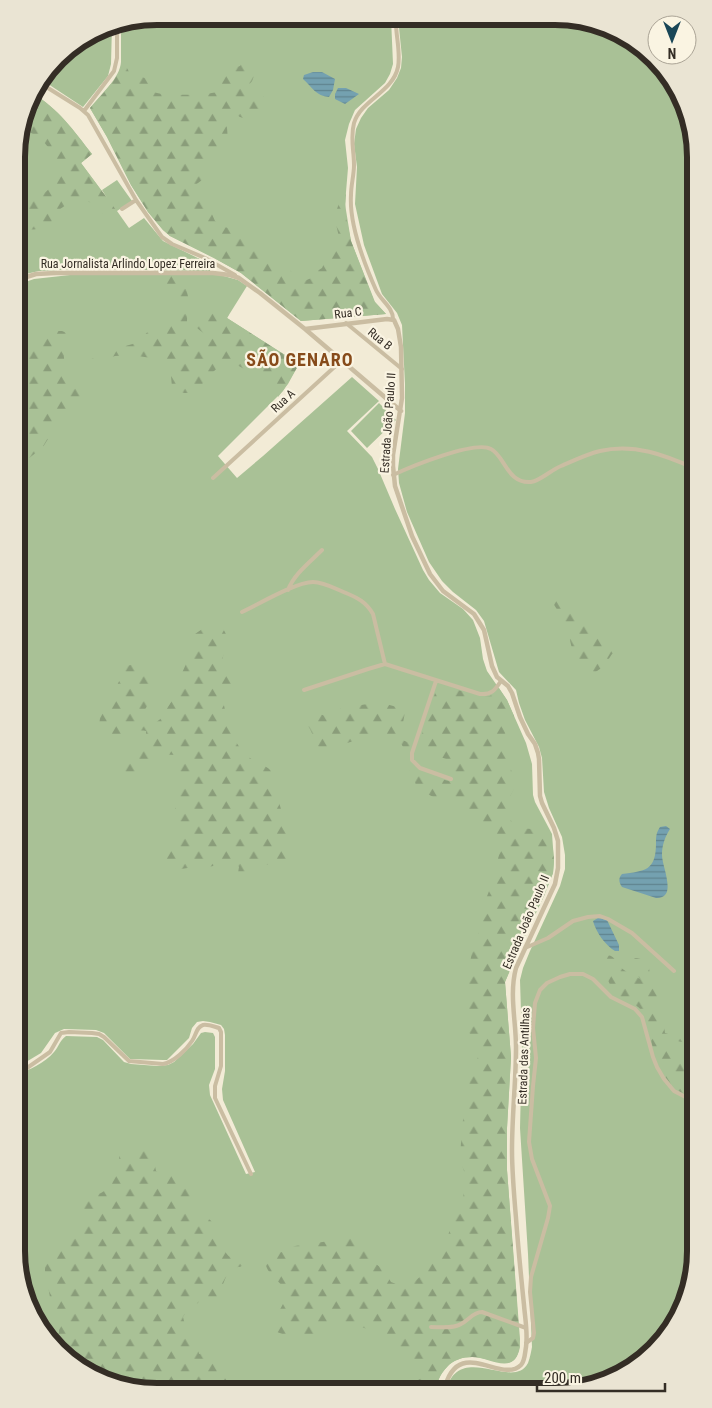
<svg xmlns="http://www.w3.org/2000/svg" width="712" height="1408" viewBox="0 0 712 1408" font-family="'Roboto Condensed',sans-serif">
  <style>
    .grass { fill: #a9c196 }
    .forest { fill: url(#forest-firs) }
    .water { fill: url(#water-rules) }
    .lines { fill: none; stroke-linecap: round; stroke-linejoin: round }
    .minor { stroke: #cabda2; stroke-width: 4 }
    .tertiary { stroke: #cabda2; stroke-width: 4.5 }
    .labels { text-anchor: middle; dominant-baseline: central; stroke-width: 4.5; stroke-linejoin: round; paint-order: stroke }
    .street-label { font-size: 12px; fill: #342d25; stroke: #faf4e2 }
    .district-label { font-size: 18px; font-weight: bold; letter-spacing: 1px; fill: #874b1a; stroke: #faf4e2 }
    .rim { fill: none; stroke: #342d25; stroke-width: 6 }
  </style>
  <defs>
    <pattern id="forest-firs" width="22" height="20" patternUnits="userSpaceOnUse" patternTransform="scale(1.25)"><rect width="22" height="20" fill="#a9c196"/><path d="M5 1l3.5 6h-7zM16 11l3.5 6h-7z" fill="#8a9d7a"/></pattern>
    <pattern id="water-rules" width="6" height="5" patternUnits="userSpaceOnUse" patternTransform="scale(1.25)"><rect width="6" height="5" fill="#74a1b0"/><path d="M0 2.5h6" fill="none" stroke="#60848f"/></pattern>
  </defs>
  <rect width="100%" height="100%" fill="#f2ebd6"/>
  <path class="grass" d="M 157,16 L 391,18 L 393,64 L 390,74 L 385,83 L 355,110 L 349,124 L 345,140 L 348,168 L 345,204 L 351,241 L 374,301 L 386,314 L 301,321 L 241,273 L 214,258 L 170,236 L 163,230 L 148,212 L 131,185 L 107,137 L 90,108 L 115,79 L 121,69 L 121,24 Z
    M 398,18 L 582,19 L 647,51 L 688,112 L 696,157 L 695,1260 L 666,1337 L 600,1384 L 555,1392 L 446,1391 C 459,1340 513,1392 528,1363 C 530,1358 531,1352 532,1347 L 528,1254 L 520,1128 L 522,1044 L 520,980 L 523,968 L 530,951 L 560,886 L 565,869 L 565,855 L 562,837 L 549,808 L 544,792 L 542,758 L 539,747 L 525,720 L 519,703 L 516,690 L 499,672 L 484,621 L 476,610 L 453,592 L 442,581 L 429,562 L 407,512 L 399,483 L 398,469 L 405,413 L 405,384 L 402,325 L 397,313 L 382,294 L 364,245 L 355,204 L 357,167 L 354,144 L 356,129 L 361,118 L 368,108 L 389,90 L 397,78 L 401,68 L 402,57 Z
    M 112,25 L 111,64 L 108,76 L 83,107 L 42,80 L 64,51 L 104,27 Z
    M 32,93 C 59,109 73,130 92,154 L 81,163 L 107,198 L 102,190 L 117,180 L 132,201 L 117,211 L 129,228 L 144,218 L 163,241 L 210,264 L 210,271 L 78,269 L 39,271 L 17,276 L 17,139 Z
    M 70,275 L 220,275 L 238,280 L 247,286 L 227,318 L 299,364 L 283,391 L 218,456 L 237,478 L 263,456 L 352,377 L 379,401 L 347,431 L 372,457 L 378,469 L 395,509 L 423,570 L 429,580 L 440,593 L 463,609 L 473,620 L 480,638 L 483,659 L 487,671 L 507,700 L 526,743 L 532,764 L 533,795 L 535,802 L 552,834 L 554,861 L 553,873 L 544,896 L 522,942 L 505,982 L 511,1057 L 507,1128 L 507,1170 L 520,1347 C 514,1377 490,1357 472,1357 C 463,1357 453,1360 447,1367 C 440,1374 437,1382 436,1391 L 139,1391 L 65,1357 L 24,1296 L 16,1251 L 16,1075 C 29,1070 45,1063 54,1052 C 59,1047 59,1041 66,1036 L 97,1037 L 103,1040 L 124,1062 L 131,1064 L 157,1066 L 168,1065 L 174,1062 L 193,1044 L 201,1033 L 205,1032 L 213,1033 L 215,1037 L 215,1069 L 209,1085 L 210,1095 L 246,1174 L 255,1172 L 223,1100 L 222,1089 L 225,1071 L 225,1035 L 224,1029 L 221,1025 L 210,1022 L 203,1021 L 197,1022 L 192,1028 L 189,1038 L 167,1060 L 163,1060 L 130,1059 L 104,1033 L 96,1030 L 64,1029 L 55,1033 L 41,1053 L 16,1068 L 17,285 L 34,279 Z
    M 379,403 L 396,420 L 367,448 L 351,431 Z"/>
  <path class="forest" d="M 229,59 L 232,60 L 232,65 L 236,67 L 240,66 L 243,61 L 252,65 C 258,76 249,94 239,79 L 238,84 C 247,92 261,90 267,101 C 267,109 255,118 247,119 C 242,119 237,115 232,112 L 226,114 L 228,141 L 217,159 L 204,171 L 202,180 L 194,186 L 197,197 L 205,208 L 211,212 L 215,221 L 224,227 L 234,229 L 237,236 L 255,245 L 270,257 L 288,268 L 297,278 L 304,281 L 314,277 L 317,271 L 322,268 L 332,247 L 339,242 L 340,239 C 334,221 333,209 346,193 L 345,212 L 351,241 L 375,302 L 386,314 L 301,321 L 241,273 L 214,258 L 170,236 L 163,230 L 148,212 L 131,185 L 107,137 L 90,108 C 100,96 120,78 121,62 L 126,66 L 130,74 L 145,78 L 149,85 L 151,91 C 162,97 209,95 222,91 L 223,89 L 216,80 C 216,69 220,65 229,59 Z
    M 32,93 C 58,108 74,131 92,154 L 81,163 L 116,210 L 103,214 C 97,211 96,204 89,202 C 80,199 66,204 59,210 C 56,213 55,217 53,220 C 45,231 28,232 17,225 C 17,219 16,211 21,206 C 23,204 28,203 31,201 C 38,198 45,193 50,188 C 70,165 44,134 20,129 Z
    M 159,275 L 182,275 L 185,282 L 179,283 L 179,285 L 186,289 C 191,303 187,309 187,321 C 188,331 189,331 186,341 L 189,346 L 199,350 L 204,348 L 207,336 L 197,328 C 196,312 203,305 218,309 C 223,310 226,310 229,314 L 227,318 L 299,364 L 288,384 L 278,397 L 272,378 L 261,379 L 257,370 L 253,368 L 251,373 L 232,362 C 205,364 201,409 172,387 L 171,376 L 172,366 L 165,360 L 131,355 L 115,356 L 98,361 L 89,360 L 122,347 L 136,343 L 156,324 L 174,319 L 178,311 L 177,301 L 175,298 L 166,291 Z
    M 56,331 L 62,331 L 67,333 C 69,340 65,347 64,354 C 63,364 69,373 73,381 L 63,388 L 74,386 L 80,388 L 83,394 L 81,402 L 72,409 L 53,431 L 43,447 L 28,459 L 25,464 L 24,473 L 25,485 L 17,497 L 17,461 L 25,453 L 28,443 L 23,438 L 17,440 L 17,356 L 26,343 L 34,336 L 40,334 Z
    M 551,597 L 573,613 L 577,619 L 591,626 L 600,635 L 606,634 L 608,635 L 606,643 L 611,643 L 614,644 L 614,652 C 610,656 609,659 607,663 C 604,667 597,670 593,675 L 587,675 L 585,671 L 585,665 C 581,661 577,657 574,653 C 569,643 570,631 565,622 C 561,614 552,604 551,597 Z
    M 214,624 L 222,627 C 234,645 222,649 221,667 C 227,667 232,670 235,675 C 234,687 228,691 219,695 L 218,699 L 223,701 C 228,723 232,744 250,758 C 256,763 266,765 270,770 C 275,776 274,785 276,792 C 281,813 294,838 286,860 C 278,863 270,863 262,866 C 252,871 246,879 234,880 L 238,873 L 239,867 C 232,858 220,857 213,866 L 204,868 L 194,867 L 181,869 L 171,867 L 166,862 L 164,857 L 167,851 L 173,841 L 177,832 L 178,822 L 175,809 L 181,788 L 178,772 L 179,760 L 175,755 L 158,754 L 149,761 L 147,770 L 132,781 L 128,786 C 112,748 148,762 146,731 C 134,729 128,735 118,735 C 112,735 107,734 101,732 L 99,726 L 100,718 L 127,666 C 130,665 133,664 135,664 C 149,664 156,682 153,694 C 151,702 143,710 141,719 L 146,722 L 155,723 L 163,717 L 167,708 L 180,689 L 182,673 L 186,664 L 191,659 L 193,642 L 195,634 L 208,625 Z
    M 438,684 L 481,697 C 490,697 495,695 499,688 L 507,700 L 514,716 L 504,720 L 502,724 L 510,747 L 510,766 L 512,773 L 514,789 L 507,802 L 507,809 L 510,819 L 516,828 L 532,829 L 539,832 L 553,849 L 554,861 L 553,873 L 544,896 L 522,942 L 505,982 L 511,1057 L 507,1128 L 507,1170 L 520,1339 C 519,1379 495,1357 472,1357 C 462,1357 453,1360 447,1367 C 440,1374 437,1382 436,1391 L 411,1391 L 416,1381 L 422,1378 C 423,1374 423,1371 420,1367 C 416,1360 410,1362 404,1359 C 397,1356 395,1349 390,1345 C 381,1335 347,1316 334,1323 C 329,1326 326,1333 323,1338 L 316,1341 L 285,1335 L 277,1332 C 271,1313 285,1310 286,1292 C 280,1279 265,1275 265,1259 L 269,1254 L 282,1252 L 295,1246 L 357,1237 L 364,1243 L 373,1262 L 383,1269 L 391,1282 L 396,1284 L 404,1284 L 415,1281 L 422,1275 L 435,1256 L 446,1243 L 450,1229 L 461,1209 L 463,1200 L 465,1174 L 460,1159 L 462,1126 L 470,1079 L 479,1054 L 468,1030 L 466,1022 L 466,985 L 473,946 L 478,935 L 482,909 L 493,881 L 500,850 L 494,834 L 477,822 L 463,805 L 456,802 L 437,799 L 420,790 L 416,785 L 405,759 L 405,750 L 400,742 L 389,738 L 366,737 L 341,745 L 326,751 L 319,748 L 310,729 L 302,717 L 303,712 C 313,709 317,714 326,716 L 342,708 L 374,703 L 382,703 L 397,707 L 405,712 L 400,739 L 412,744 C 403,773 430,775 452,782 L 453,777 L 447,775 L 452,761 L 417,749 Z
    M 605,955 C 617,955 615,964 624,970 C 629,974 635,976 640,979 L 627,962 L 627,958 L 637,958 L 648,961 L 650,975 L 659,987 L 658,1007 L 659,1013 L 663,1019 L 665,1033 L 678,1037 L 680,1037 L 678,1033 C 685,1030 691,1032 695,1036 L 695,1043 L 687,1043 L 667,1039 L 665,1046 L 667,1051 L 677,1056 L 679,1061 L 686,1065 L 689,1069 L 695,1071 L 695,1099 C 688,1096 681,1093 675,1088 C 660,1075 654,1054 650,1036 C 648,1027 647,1017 641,1010 C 635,1002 623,1002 618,997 C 611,990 604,971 601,961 L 602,958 Z
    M 128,1149 L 150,1150 L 153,1155 L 156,1171 C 162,1175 168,1172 175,1174 C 178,1176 195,1194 194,1198 C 191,1204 183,1203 188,1214 C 198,1216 208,1214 214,1225 C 210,1240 214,1239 223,1249 C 226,1252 227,1256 231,1257 C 235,1258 240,1258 243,1258 L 246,1262 C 243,1268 238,1266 232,1269 C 227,1272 224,1282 222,1287 L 226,1296 L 224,1300 C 217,1302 208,1298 200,1298 L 198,1303 L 188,1309 L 183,1317 L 186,1329 L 201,1340 L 198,1345 L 199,1354 L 209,1352 L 213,1350 L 224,1353 C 223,1356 221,1358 220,1360 C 217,1373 229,1384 238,1391 L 139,1390 L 65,1357 L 53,1340 L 59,1333 L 59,1328 L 50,1297 L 45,1271 L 45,1265 L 65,1235 L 76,1230 L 81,1226 C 83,1216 75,1209 80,1199 L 101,1193 L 109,1188 L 112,1184 L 113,1176 L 118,1167 L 120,1151 Z"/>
  <path class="water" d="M 313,72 L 322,72 L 335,79 L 333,90 L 329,97 C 316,96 312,87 303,79 L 304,75 Z
    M 338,88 L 346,88 L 359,94 L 345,104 L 335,99 L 335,94 Z
    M 666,826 L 670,829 C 665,837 662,845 662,855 C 662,867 678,899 656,898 L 622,887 C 619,883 618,878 622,874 C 645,871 656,871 656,843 C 656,837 656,833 660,827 Z
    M 598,918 L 607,920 L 619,945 L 619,951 L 615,951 C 605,945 596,932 593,921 Z"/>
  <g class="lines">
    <path class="minor" d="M 40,83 L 80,108 L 88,115 L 136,200 L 162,237 L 172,244 L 205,258 L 235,275
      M 84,111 L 114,71 L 117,58 L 117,24
      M 122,209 L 136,200
      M 393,319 C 393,307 381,301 376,290 C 364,263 349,225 351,195 C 351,185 354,175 354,165 C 354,150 350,138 354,123 C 361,100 393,92 398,67 C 401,51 395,34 396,18
      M 346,323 L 402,369
      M 393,475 C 410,467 475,440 491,449 C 505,456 507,484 531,482 C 540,481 551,470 561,466 C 573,461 587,454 600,451 C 634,443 665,455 696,469
      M 213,478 L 341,361
      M 288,590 C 294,574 310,562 322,550
      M 242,612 C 259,604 296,582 313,582 C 324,582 336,589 346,593 C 358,598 366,602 373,614 L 385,664
      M 436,681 L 412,753 L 412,760 L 420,768 L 451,779
      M 304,690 L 368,669 L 385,664 L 480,694 C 492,695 495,690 501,681
      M 525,948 L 548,938 L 573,921 L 588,917 L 600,916 L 608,919 L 632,933 L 674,971
      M 16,1072 L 27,1068 L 50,1052 L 61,1033 L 69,1032 L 92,1033 L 99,1034 L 104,1037 L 129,1061 L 163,1064 C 174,1062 186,1050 192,1041 C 196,1036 196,1027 203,1025 C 208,1024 215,1027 219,1028 L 221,1032 L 221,1066 L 215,1086 L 215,1098 L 251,1174
      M 431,1327 C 440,1327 453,1329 461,1324 C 469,1320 473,1312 482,1312 L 526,1328
      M 526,1343 L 533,1338 L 534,1333 L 530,1292 L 531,1277 L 548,1218 L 550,1206 L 532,1159 L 529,1142 L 533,1086 L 536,1058 L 533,1028 L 535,1003 L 540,990 L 547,983 L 560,977 L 570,974 L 583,974 L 593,979 L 611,997 L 635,1009 L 642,1017 L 653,1057 L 657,1067 L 664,1079 L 674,1091 L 695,1102"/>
    <path class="tertiary" d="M 17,280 L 36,274 L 56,273 L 213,273 L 230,275 L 239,278 L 260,293 L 305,329 L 401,411
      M 305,329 L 387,319 L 394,320 L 398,329 L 401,347 L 402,398 L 393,455 L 393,466 L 395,486 L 412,536 L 430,574 L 443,591 L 474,614 L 484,630 L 492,666 L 497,677 L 508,686 L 512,693 L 520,717 L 528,734 L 535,744 L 538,753 L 539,759 L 540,796 L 542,803 L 554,828 L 558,841 L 558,868 L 555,884 L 516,968 C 509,994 516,1021 516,1047 C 516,1081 512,1115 512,1150 C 512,1172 514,1195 516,1218 C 518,1247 521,1276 524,1305 C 525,1318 528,1333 526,1347 C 525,1352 525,1361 521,1365 C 501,1385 457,1333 444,1391"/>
  </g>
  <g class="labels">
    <g class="street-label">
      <text x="128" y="264">Rua Jornalista Arlindo Lopez Ferreira</text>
      <text transform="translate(348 313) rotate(-7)">Rua C</text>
      <text transform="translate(380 339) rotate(39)">Rua B</text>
      <text transform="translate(283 401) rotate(-43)">Rua A</text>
      <text transform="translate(388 423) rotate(-86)">Estrada João Paulo II</text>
      <text transform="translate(526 922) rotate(-67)">Estrada João Paulo II</text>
      <text transform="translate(524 1056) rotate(-88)">Estrada das Antilhas</text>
    </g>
    <g class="district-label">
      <text x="300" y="359">SÃO GENARO</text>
    </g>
  </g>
  <path d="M0 0H712V1408H0ZM157 25H555A132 132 0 0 1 687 157V1251A132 132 0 0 1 555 1383H157A132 132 0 0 1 25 1251V157A132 132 0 0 1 157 25Z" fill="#eae4d3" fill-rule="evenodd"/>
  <path class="rim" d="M157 25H555A132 132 0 0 1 687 157V1251A132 132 0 0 1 555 1383H157A132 132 0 0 1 25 1251V157A132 132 0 0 1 157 25Z"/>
  <g transform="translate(672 40) rotate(180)"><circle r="24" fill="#faf4e2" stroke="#aba496"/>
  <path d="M0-4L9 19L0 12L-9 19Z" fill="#194657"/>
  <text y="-8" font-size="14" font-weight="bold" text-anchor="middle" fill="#342d25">N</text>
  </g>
  <path d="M537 1383v8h128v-8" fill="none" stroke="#342d25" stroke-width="2.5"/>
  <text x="544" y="1383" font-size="15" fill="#342d25" stroke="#faf4e2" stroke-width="4" paint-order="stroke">200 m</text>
</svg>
